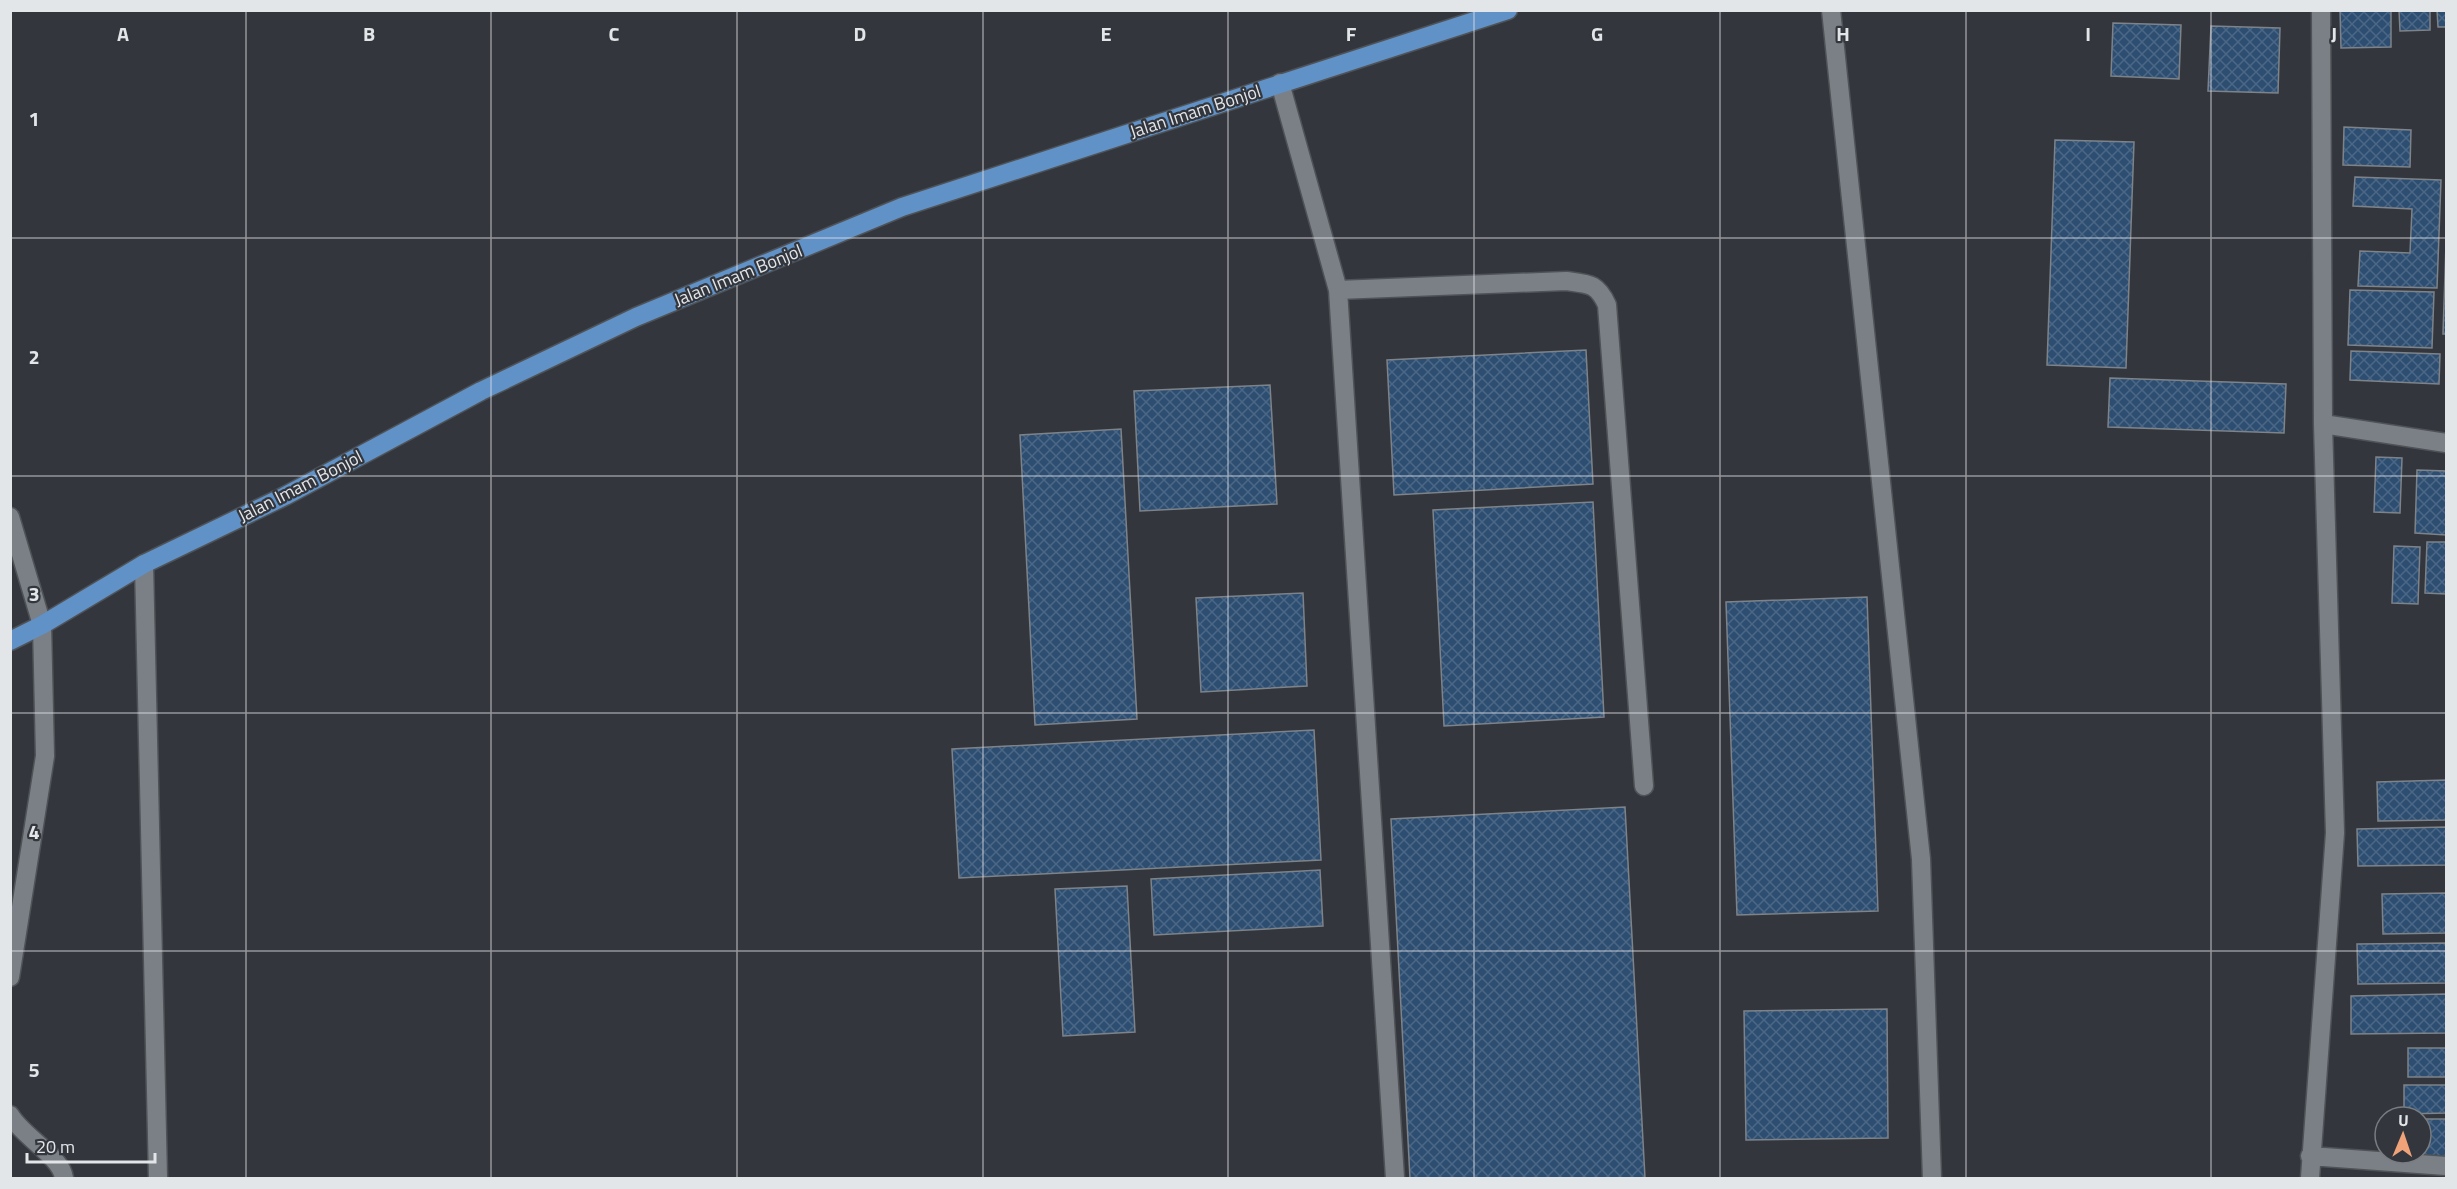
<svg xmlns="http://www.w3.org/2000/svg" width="2457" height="1189" viewBox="0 0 2457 1189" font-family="'Titillium Web',sans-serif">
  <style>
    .building { fill: url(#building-cross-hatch); stroke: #7e8389; stroke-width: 1.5 }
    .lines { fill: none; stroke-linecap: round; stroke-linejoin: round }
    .minor-casing { stroke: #4f5357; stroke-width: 21 }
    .major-casing { stroke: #4f5357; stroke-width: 21 }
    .minor { stroke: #7b8087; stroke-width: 18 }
    .major { stroke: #6091c7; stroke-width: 18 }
    .grid { fill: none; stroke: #e3e6e9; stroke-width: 1.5; stroke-opacity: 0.55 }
    .labels { text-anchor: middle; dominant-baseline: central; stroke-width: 4.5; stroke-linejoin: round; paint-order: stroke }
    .street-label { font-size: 18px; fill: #e3e6e9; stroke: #33373d }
    .grid-label { font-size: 20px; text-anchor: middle; font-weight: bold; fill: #e3e6e9; stroke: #33373d; stroke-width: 4.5; stroke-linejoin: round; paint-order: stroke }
  </style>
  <defs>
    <pattern id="building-cross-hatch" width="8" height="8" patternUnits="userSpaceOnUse" patternTransform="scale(1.5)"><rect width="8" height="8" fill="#2d4d71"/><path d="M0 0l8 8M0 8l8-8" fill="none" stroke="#4b6785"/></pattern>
  </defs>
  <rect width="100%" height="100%" fill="#33373d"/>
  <path class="building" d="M 2340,10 L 2391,10 L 2391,47 L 2341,48 Z
    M 2399,10 L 2430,10 L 2430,30 L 2400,31 Z
    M 2437,10 L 2446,10 L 2446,27 L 2438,27 Z
    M 2113,23 L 2181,25 L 2179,79 L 2111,76 Z
    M 2211,26 L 2280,28 L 2278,93 L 2208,91 Z
    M 2344,127 L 2411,130 L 2410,167 L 2343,165 Z
    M 2055,140 L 2134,142 L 2126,368 L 2047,365 Z
    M 2355,177 L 2441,180 L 2437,288 L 2358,286 L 2360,251 L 2410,253 L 2412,209 L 2353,206 Z
    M 2446,244 L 2446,334 L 2443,334 Z
    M 2350,290 L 2434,292 L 2432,348 L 2348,345 Z
    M 1586,350 L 1593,484 L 1394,495 L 1387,360 Z
    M 2351,351 L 2440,354 L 2439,384 L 2350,380 Z
    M 2110,378 L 2286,384 L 2284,433 L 2108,427 Z
    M 1270,385 L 1277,504 L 1140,511 L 1134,391 Z
    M 1121,429 L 1137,719 L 1035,725 L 1020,435 Z
    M 2376,457 L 2402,458 L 2400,513 L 2374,512 Z
    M 2417,470 L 2446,471 L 2446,535 L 2415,533 Z
    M 1593,502 L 1604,717 L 1444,726 L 1433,510 Z
    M 2427,542 L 2446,542 L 2446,594 L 2425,593 Z
    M 2394,546 L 2420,547 L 2418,604 L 2392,603 Z
    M 1303,593 L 1307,686 L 1201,692 L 1196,598 Z
    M 1867,597 L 1878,911 L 1737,915 L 1726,602 Z
    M 1314,730 L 1321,860 L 959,878 L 952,749 Z
    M 2446,780 L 2446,820 L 2378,821 L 2377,782 Z
    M 1625,807 L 1645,1178 L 1410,1178 L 1391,819 Z
    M 2446,827 L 2446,865 L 2358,866 L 2357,829 Z
    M 1320,870 L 1323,926 L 1154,935 L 1151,879 Z
    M 1127,886 L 1135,1032 L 1063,1036 L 1055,889 Z
    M 2446,893 L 2446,933 L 2383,934 L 2382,894 Z
    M 2446,943 L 2446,983 L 2358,984 L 2357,944 Z
    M 2446,994 L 2446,1033 L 2351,1034 L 2351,996 Z
    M 1887,1009 L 1888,1138 L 1746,1140 L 1744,1011 Z
    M 2408,1048 L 2446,1048 L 2446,1077 L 2408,1077 Z
    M 2404,1085 L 2446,1085 L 2446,1113 L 2404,1114 Z
    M 2421,1119 L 2446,1119 L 2446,1157 L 2404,1157 L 2404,1153 L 2421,1153 Z"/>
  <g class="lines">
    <g class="minor-casing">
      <path id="minor" d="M 1831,10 L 1921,859 L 1932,1178
        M 1280,83 L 1338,290 L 1566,281 C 1589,284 1597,283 1607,305 L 1644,786
        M 1338,290 L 1395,1178
        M 2323,424 L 2446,443
        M 10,517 L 42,625 L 45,756 L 10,977
        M 144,564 L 158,1178
        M 10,1115 C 23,1137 61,1156 64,1178
        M 2310,1156 L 2446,1166
        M 2310,1178 L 2335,833 L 2323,424 L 2321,10"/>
    </g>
    <g class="major-casing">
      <path id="major" d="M 10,641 L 42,625 L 144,564 L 285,496 L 481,391 L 636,317 L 902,207 L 1508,10"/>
    </g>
    <use href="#minor" class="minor"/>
    <use href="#major" class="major"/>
  </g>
  <path class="grid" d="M 246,10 L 246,1178M 491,10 L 491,1178M 737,10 L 737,1178M 983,10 L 983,1178M 1228,10 L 1228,1178M 1474,10 L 1474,1178M 1720,10 L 1720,1178M 1966,10 L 1966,1178M 2211,10 L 2211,1178M 10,238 L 2446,238M 10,476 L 2446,476M 10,713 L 2446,713M 10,951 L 2446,951"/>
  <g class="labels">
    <g class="street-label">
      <text transform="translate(1195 111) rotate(-18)">Jalan Imam Bonjol</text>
      <text transform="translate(738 275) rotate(-22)">Jalan Imam Bonjol</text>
      <text transform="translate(300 486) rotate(-27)">Jalan Imam Bonjol</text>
    </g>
  </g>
  <g class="grid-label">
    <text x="123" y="41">A</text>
    <text x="369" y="41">B</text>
    <text x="614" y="41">C</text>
    <text x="860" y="41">D</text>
    <text x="1106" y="41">E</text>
    <text x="1351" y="41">F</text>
    <text x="1597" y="41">G</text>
    <text x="1843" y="41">H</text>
    <text x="2088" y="41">I</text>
    <text x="2334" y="41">J</text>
    <text x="34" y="126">1</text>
    <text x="34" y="364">2</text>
    <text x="34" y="601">3</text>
    <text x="34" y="839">4</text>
    <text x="34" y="1077">5</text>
  </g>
  <rect width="2457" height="1189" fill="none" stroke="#e3e6e9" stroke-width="24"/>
  <g transform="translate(2403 1135) rotate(2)"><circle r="28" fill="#33373d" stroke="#797d82" stroke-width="1.5"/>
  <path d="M0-4.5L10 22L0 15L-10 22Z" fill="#f0a279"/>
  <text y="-9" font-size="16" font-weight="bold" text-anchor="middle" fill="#e3e6e9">U</text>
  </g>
  <path d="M27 1153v9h128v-9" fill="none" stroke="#e3e6e9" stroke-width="3"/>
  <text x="36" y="1153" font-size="18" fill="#e3e6e9" stroke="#33373d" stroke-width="4.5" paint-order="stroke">20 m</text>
</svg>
